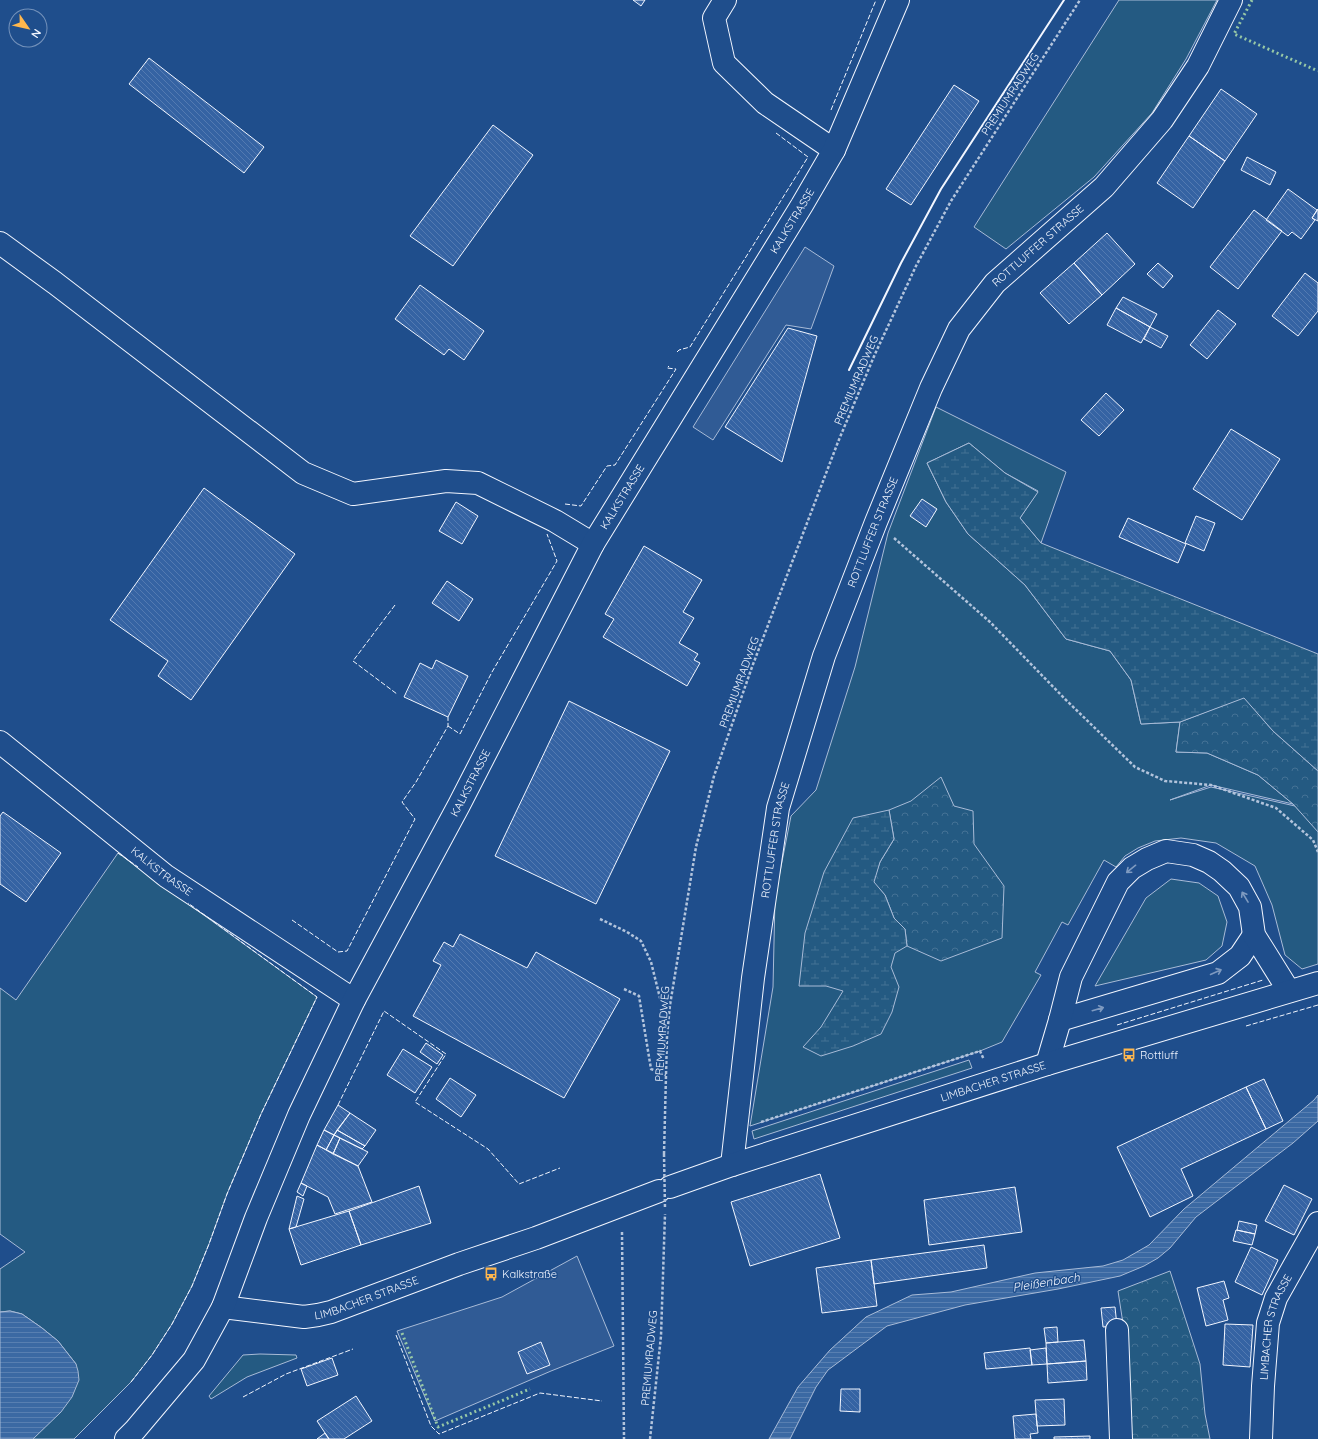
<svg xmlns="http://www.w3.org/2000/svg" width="1318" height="1439" viewBox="0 0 1318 1439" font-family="Quicksand,sans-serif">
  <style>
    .green { fill: #245a82; stroke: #a8bbd7 }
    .forest { fill: url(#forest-crowns); stroke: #a8bbd7 }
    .wetland { fill: url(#wetland-marsh); stroke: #a8bbd7 }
    .parking { fill: #305b95; stroke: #a8bbd7 }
    .water { fill: url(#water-rules); stroke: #a8bbd7 }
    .building { fill: url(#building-back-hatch); stroke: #f2f6ff }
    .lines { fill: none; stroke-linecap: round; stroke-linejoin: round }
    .minor-casing { stroke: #f2f6ff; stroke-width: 24 }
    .major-casing { stroke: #f2f6ff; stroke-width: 24 }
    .path { stroke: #b3c4dc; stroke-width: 2.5; stroke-dasharray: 3 2; stroke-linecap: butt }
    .minor { stroke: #1f4e8c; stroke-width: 22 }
    .major { stroke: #1f4e8c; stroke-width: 22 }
    .path-bridge { stroke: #b3c4dc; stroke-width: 2.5; stroke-dasharray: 3 2; stroke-linecap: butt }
    .hedge { stroke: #97c8a6; stroke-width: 3; stroke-dasharray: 2 3; stroke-linecap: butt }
    .fence { stroke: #f2f6ff; stroke-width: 1; stroke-dasharray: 5 2; stroke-linecap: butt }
    .wall { stroke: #f2f6ff; stroke-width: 2 }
    .oneway { stroke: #7e9ac0 }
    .labels { text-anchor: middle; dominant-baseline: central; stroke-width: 3; stroke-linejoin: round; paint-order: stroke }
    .street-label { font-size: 11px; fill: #f2f6ff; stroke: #1f4e8c }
    .poi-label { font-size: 11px; fill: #f2f6ff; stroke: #1f4e8c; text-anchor: start }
    .water-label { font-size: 12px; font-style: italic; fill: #f2f6ff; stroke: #1f4e8c }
  </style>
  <defs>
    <pattern id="forest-crowns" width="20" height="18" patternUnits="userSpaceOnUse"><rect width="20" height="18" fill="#245a82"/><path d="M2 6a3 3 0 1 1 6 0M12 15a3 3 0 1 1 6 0" fill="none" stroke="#447295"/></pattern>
    <pattern id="wetland-marsh" width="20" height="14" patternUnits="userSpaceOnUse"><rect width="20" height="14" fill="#245a82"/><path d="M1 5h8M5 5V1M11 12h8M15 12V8" fill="none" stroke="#447295"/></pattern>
    <pattern id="water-rules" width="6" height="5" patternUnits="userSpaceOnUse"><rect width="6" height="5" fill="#3b69a3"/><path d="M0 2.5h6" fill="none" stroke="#587fb1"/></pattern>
    <pattern id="building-back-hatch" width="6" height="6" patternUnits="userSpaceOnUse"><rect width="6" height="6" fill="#3563a3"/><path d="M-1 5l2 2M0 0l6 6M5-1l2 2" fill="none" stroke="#537ab1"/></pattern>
  </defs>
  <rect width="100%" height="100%" fill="#1f4e8c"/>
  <path class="green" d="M 1119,0 L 1217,0 L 1186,59 L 1152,113 L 1094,177 L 1006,249 L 974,227 Z
    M 936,407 L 1066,472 L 1041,543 L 1020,518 L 1038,491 L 1005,473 L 969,443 L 927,463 L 946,502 L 968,534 L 1025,585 L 1066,639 L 1110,651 L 1131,680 L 1141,724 L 1180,722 L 1176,752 L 1207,753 L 1258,775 L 1293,804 L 1211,785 L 1170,800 L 1211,787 L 1295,806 L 1318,831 L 1318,964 L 1302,969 L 1285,955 L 1272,905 L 1255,866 L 1216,843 L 1181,838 L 1155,841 L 1138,848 L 1125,856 L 1116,867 L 1104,860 L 1068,925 L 1062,922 L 1035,972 L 1041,975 L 1002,1042 L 980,1051 L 750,1126 L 773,987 L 775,897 L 791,816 L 816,790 L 855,667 L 888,533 Z
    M 118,853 L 317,997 L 261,1114 L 227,1194 L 209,1244 L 192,1286 L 172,1324 L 152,1355 L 131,1382 L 74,1439 L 33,1439 L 43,1429 L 76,1364 L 58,1341 L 42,1328 L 22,1314 L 10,1311 L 0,1312 L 0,1269 L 25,1252 L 0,1234 L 0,988 L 16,1000 Z
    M 1171,879 L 1199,883 L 1218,896 L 1227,922 L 1222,946 L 1206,960 L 1095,986 L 1146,898 Z
    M 969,1060 L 972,1068 L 754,1139 L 752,1131 Z
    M 260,1354 L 296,1355 L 297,1358 L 247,1377 L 211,1399 L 209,1396 L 243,1355 Z"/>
  <path class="forest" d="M 1244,697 L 1273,731 L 1318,771 L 1318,832 L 1293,804 L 1258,775 L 1207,753 L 1176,752 L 1180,722 Z
    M 941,777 L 954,806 L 973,811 L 974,844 L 1004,886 L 1002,938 L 941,961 L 907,946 L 905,929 L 894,918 L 885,895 L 873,882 L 880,862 L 894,839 L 889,810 L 911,801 Z
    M 1170,1271 L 1200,1364 L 1205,1414 L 1210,1439 L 1130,1439 L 1124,1330 L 1118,1291 Z"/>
  <path class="wetland" d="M 969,443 L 1005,473 L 1038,492 L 1020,518 L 1041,543 L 1318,654 L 1318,771 L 1273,731 L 1244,698 L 1180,722 L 1141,724 L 1131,680 L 1110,651 L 1066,639 L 1025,585 L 968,534 L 946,502 L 927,463 Z
    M 889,810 L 894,839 L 880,862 L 874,882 L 885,895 L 894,918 L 905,929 L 907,946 L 895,953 L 891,967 L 899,987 L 892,1012 L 881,1034 L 853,1046 L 821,1056 L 803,1047 L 821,1027 L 843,991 L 826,986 L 799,986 L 805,933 L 824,872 L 853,818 Z"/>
  <path class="parking" d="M 805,247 L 834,266 L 811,329 L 786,325 L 713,440 L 693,427 Z
    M 577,1256 L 614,1346 L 551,1371 L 435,1421 L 397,1331 L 502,1297 Z"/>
  <path class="water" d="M 1318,1095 L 1318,1121 L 1293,1143 L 1196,1217 L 1170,1248 L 1158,1258 L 1144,1266 L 1120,1276 L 1058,1289 L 965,1305 L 887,1326 L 828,1370 L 816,1387 L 790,1439 L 769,1439 L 798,1387 L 830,1350 L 866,1317 L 912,1295 L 951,1292 L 1035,1273 L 1103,1266 L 1123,1260 L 1149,1245 L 1184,1209 L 1314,1100 Z
    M 10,1311 L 22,1314 L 42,1328 L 58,1341 L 76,1364 L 78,1371 L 79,1380 L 72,1397 L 61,1412 L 33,1439 L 0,1439 L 0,1312 Z"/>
  <path class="building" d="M 633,0 L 645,0 L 641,6 Z
    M 149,58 L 264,147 L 244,173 L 129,84 Z
    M 954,85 L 979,101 L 911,205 L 886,189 Z
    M 1221,89 L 1257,114 L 1225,161 L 1189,136 Z
    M 493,125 L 533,155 L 453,266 L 410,236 Z
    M 1189,136 L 1225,161 L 1193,208 L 1157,183 Z
    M 1247,157 L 1276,172 L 1270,185 L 1241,170 Z
    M 1288,189 L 1317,210 L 1312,218 L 1315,220 L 1301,239 L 1292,232 L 1288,236 L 1266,220 Z
    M 1318,209 L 1318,221 L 1312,218 Z
    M 1254,210 L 1282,231 L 1238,289 L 1210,267 Z
    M 1107,233 L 1135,264 L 1102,295 L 1074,263 Z
    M 1074,263 L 1102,295 L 1069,324 L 1040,293 Z
    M 1158,263 L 1173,276 L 1163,288 L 1147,274 Z
    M 1305,273 L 1318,283 L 1318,311 L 1298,336 L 1272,316 Z
    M 420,285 L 484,331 L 464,360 L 449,349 L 444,355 L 395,319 Z
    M 1123,297 L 1157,314 L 1150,327 L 1116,308 Z
    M 1116,308 L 1150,327 L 1141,343 L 1107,325 Z
    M 1218,310 L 1236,324 L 1207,359 L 1190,345 Z
    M 1150,327 L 1168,336 L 1161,348 L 1144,339 Z
    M 788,328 L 817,336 L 782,462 L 725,427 Z
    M 1106,393 L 1124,410 L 1099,436 L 1081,420 Z
    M 1231,429 L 1280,459 L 1242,520 L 1193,489 Z
    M 204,488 L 295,554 L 191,700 L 158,676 L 168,661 L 110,620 Z
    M 922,499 L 937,509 L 926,527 L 910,516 Z
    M 456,502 L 478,516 L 462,544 L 439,531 Z
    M 1196,516 L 1215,523 L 1204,551 L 1185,543 Z
    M 1128,518 L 1186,544 L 1178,563 L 1119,537 Z
    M 644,546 L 702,580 L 683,612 L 694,618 L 679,643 L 698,654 L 694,660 L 700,663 L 687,686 L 603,637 L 614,619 L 605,614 Z
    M 447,581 L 473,599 L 459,621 L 432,603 Z
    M 436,660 L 468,676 L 448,717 L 404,697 L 420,663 L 432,669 Z
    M 569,701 L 670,751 L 596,904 L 495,856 Z
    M 3,812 L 61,853 L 26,902 L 0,884 L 0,816 Z
    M 460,934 L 527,968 L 536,952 L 620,999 L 564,1098 L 413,1016 L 441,965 L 433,961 L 444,942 L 453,947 Z
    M 426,1043 L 443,1055 L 437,1064 L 420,1052 Z
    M 403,1049 L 432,1067 L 415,1093 L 387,1075 Z
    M 450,1078 L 476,1095 L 461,1117 L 436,1099 Z
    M 1264,1079 L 1283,1121 L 1266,1129 L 1246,1087 Z
    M 1246,1087 L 1266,1129 L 1181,1169 L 1193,1196 L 1150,1217 L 1117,1147 Z
    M 338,1105 L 350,1113 L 334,1135 L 324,1130 Z
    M 350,1113 L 376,1130 L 365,1146 L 337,1130 Z
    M 324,1130 L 334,1135 L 326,1150 L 317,1145 Z
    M 337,1130 L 365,1146 L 362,1149 L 334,1135 Z
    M 334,1135 L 340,1138 L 333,1154 L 326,1150 Z
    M 340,1138 L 368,1152 L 358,1166 L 333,1154 Z
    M 317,1145 L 358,1166 L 372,1202 L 335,1214 L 328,1197 L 301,1183 Z
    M 820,1174 L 840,1238 L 750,1266 L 731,1202 Z
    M 301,1183 L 307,1186 L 303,1196 L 297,1192 Z
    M 1284,1185 L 1312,1199 L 1294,1235 L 1265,1221 Z
    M 419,1186 L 431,1223 L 361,1245 L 349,1211 Z
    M 1015,1187 L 1022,1232 L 929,1245 L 924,1200 Z
    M 297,1196 L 304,1199 L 296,1227 L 289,1229 Z
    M 349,1211 L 361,1245 L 301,1265 L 289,1229 Z
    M 1239,1221 L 1257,1225 L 1255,1234 L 1237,1230 Z
    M 1236,1230 L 1255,1234 L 1252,1245 L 1233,1241 Z
    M 984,1245 L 987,1268 L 874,1284 L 871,1260 Z
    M 1251,1247 L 1278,1260 L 1262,1295 L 1235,1282 Z
    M 871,1260 L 877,1306 L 822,1313 L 816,1268 Z
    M 1224,1281 L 1229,1298 L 1223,1300 L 1228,1320 L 1206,1326 L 1197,1288 Z
    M 1115,1307 L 1117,1326 L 1103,1327 L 1101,1308 Z
    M 1225,1324 L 1253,1325 L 1250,1367 L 1223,1365 Z
    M 1057,1327 L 1058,1342 L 1046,1343 L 1044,1328 Z
    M 1084,1340 L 1086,1361 L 1047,1364 L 1046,1343 Z
    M 541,1342 L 550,1365 L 527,1374 L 518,1352 Z
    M 1030,1348 L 1032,1365 L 986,1369 L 984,1353 Z
    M 1046,1348 L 1047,1364 L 1032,1365 L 1030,1350 Z
    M 332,1358 L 338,1375 L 307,1386 L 301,1369 Z
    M 1086,1361 L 1087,1380 L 1048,1383 L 1047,1364 Z
    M 841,1389 L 860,1389 L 860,1412 L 840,1411 Z
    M 356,1396 L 372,1421 L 344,1439 L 329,1439 L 317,1421 Z
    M 1064,1399 L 1065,1425 L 1037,1426 L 1035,1400 Z
    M 1036,1414 L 1038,1433 L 1030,1434 L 1031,1439 L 1015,1439 L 1013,1416 Z
    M 325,1433 L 329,1439 L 317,1439 Z
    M 1090,1436 L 1090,1439 L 1054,1439 L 1054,1437 Z"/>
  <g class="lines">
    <g class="minor-casing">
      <g id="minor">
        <path d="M 725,0 L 714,18 L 724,63 L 765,103 L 834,150"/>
        <path d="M 0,243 L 55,283 L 303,473 L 353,494 L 446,481 L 478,483 L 555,521 L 593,544"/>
        <path id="s1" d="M 0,742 L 166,876 L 354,1000"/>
        <path d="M 1060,1020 L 1218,973 L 1240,956 L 1254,935"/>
        <path d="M 1047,1064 L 1060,1020 L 1071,977 L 1118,882 L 1132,868 L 1147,859 L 1166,851 L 1193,855 L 1209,862 L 1222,871 L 1239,887 L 1250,907 L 1254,935 L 1289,991"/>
        <path id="s2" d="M 732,1165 L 753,978 L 778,808 L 824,656 L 876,522 L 931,388 L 959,329 L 995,283 L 1104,187 L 1162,120 L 1198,66 L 1231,0"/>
        <path id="s3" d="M 670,1187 L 732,1165 L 1047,1064 L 1318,983"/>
        <path id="s4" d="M 223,1307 L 304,1317 L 318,1315 L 331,1312 L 459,1264 L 536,1238 L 659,1191"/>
        <path d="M 1117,1330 L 1121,1439"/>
        <path id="s5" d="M 1261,1439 L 1263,1386 L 1268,1323 L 1276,1298 L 1318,1223"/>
      </g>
    </g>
    <g class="major-casing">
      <g id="major">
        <path id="s6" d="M 126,1439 L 135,1430 L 194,1360 L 223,1307 L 256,1218 L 299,1115 L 354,1000 L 459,805 L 593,544 L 802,205 L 834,150 L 898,0"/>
      </g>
    </g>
    <path class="path" d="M 894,538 L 990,622 L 1065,699 L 1135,767 L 1165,781 L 1211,785 L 1276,808 L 1313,840 L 1318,852
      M 600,919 L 627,932 L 641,941 L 651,962 L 660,998 L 670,1005
      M 624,989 L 639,996 L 651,1069 L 666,1075
      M 761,1122 L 980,1051 L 984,1060
      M 664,1154 L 667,1036 L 670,1005 L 696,847 L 714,776 L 752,667 L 838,442 L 875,354 L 916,266 L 951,201 L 1080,0
      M 622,1232 L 624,1439
      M 650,1439 L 661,1336 L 665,1214"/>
    <use href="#minor" class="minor"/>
    <use href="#major" class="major"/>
    <path class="path-bridge" d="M 664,1154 L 665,1208"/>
    <path class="hedge" d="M 1252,0 L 1234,34 L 1318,71
      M 402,1333 L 438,1427 L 530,1389"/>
    <path class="fence" d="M 831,110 L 876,0
      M 677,352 L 679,350 L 690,347 L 808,157 L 776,133
      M 565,504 L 581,506 L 607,466 L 615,465 L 676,369 L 667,368 L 669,366
      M 395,605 L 353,661 L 397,694
      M 448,726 L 460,734 L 492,672 L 557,561 L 547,534
      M 118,853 L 138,867
      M 292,920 L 338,952 L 347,951 L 415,819 L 402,802 L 416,782 L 448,726 L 448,717
      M 1117,1025 L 1263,980
      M 1246,1026 L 1318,1005
      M 338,1105 L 384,1011 L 446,1054 L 415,1102 L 488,1149 L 519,1184 L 560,1168
      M 396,1335 L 431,1426 L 439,1434 L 540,1393 L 602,1401
      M 131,1382 L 152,1355 L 172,1324 L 192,1286 L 209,1244 L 227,1194 L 261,1114 L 317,997 L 188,903
      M 243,1397 L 286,1374 L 353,1349"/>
    <path class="wall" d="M 849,370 L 901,263 L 941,189 L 1064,0"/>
  </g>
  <defs><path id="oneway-shaft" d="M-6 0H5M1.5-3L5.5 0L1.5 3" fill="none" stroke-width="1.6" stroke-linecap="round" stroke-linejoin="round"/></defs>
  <g class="oneway">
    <use href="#oneway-shaft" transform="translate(1131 869) rotate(141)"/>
    <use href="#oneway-shaft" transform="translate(1245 897) rotate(-121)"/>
    <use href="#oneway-shaft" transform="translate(1216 972) rotate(-24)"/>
    <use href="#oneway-shaft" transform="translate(1098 1009) rotate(-16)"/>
  </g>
  <defs>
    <g id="bus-bare" transform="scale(1.08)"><path d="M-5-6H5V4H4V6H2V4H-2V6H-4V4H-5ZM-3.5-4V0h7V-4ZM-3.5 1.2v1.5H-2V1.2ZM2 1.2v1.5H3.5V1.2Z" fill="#ffb74d" stroke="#1f4e8c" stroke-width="2.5" paint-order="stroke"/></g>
  </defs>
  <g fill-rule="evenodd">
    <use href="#bus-bare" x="1129" y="1055"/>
    <use href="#bus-bare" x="491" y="1274"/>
  </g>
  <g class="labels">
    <g class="street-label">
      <text transform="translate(1010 94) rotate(-57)">PREMIUMRADWEG</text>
      <text stroke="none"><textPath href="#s6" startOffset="1393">KALKSTRASSE</textPath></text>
      <text stroke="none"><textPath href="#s2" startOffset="988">ROTTLUFFER STRASSE</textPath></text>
      <text transform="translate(856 380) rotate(-67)">PREMIUMRADWEG</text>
      <text stroke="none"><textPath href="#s6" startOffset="1069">KALKSTRASSE</textPath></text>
      <text stroke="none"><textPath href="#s2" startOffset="652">ROTTLUFFER STRASSE</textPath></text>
      <text transform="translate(739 682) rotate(-70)">PREMIUMRADWEG</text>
      <text stroke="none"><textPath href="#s6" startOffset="745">KALKSTRASSE</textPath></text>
      <text stroke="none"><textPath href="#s2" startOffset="328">ROTTLUFFER STRASSE</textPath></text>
      <text stroke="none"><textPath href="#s1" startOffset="207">KALKSTRASSE</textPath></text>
      <text transform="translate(662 1034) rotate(-86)">PREMIUMRADWEG</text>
      <text stroke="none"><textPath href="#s3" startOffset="340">LIMBACHER STRASSE</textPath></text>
      <text stroke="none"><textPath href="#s4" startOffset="147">LIMBACHER STRASSE</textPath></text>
      <text stroke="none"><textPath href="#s5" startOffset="114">LIMBACHER STRASSE</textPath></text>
      <text transform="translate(649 1358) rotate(-85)">PREMIUMRADWEG</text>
    </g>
    <g class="poi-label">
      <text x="1140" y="1055">Rottluff</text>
      <text x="502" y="1274">Kalkstraße</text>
    </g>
    <g class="water-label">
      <text transform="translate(1046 1282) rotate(-9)">Pleißenbach</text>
    </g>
  </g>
  <g transform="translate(28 28) rotate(124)"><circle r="19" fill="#1f4e8c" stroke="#7391ba"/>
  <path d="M0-3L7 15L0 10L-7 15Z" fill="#ffb74d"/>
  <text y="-6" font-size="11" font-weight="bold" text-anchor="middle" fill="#f2f6ff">N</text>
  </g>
</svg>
